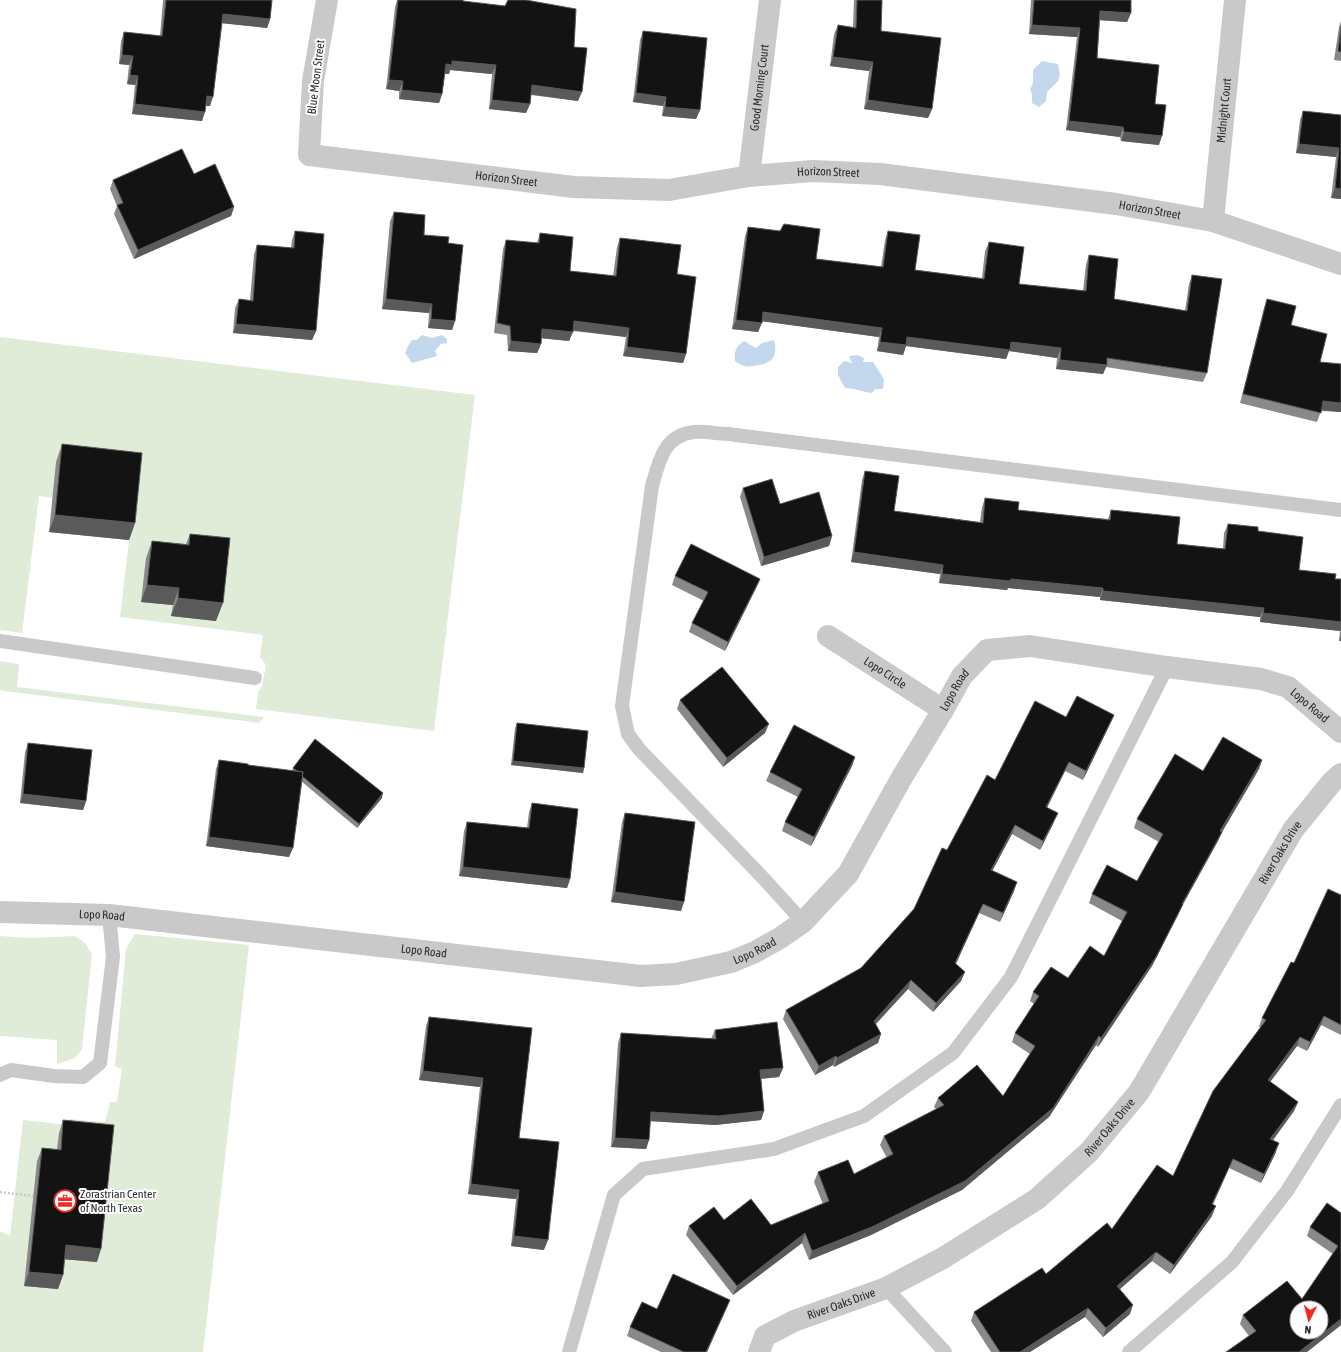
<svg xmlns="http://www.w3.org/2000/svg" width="1341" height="1352" viewBox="0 0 1341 1352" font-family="'Asap Condensed',sans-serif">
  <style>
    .green { fill: #e0ebd8 }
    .water { fill: #c3d8ed }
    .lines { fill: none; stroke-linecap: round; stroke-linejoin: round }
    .path { stroke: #c9c9c9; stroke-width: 2.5; stroke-dasharray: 2 2; stroke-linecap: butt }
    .service { stroke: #c9c9c9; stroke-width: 14 }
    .minor { stroke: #c9c9c9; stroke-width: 22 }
    .wall { fill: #898989 }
    .shaded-wall { fill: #5a5a5a }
    .building { fill: #131313; stroke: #5a5a5a; fill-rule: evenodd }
    .labels { text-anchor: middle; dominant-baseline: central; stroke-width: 4; stroke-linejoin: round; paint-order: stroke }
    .street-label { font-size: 12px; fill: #2c2c2c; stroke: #fff }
    .poi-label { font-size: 12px; fill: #2c2c2c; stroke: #fff; text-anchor: start }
  </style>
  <rect width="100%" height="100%" fill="#fff"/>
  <path class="green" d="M 0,337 L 475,395 L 434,731 L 256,709 L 258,692 L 262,686 L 266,665 L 260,657 L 263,635 L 120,617 L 133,508 L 39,496 L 22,633 L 0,630 Z
    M 0,661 L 19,664 L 17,687 L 264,717 L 259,723 L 4,691 L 0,690 Z
    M 135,934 L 249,945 L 203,1352 L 0,1352 L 0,1231 L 10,1236 L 23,1120 L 68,1125 L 69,1119 L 105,1122 L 110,1102 L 117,1102 L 122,1069 L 115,1066 L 126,949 Z
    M 0,936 L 31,938 L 75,936 L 85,943 L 92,954 L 82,1049 L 75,1058 L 57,1064 L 57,1040 L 0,1036 Z"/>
  <path class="water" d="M 1042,61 L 1058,64 L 1060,75 L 1058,81 L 1047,92 L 1046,101 L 1039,107 L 1032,103 L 1032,94 L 1030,89 L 1033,83 L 1033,70 Z
    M 422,335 L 432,338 L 442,335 L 447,339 L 447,343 L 441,344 L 435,351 L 437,356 L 412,363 L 405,353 L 408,346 L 412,340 L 417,340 Z
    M 774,340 C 779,359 770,364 753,366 C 750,366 747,367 744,366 C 741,365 738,363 735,361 C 734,351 736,347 744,341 L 756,348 L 762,343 Z
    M 857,355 L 864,358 L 863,362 L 873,362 L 884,379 L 883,389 L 875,389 L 872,393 C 862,392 854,388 845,388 L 838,375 L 838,367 L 844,361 L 852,363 L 849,356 Z"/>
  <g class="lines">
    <path class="path" d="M 0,1192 L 33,1196"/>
    <path class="service" d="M 0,641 L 255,678
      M 803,922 L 765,880 L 639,749 L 628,734 L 622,706 L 652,486 C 659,461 664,435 694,432 C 705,431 717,434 728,434 L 1341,510
      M 0,1075 L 11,1070 L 54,1076 L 83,1077 L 100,1063 L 113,957 L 109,915
      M 886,1288 L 945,1352
      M 569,1352 L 614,1195 L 643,1169 L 774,1149 L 864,1116 L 953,1053 L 1011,977 L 1167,667
      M 1129,1352 L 1232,1262 L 1287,1191 L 1341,1105"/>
    <g class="minor">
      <path id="s1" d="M 327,0 L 313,81 L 309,155 L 574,187 L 669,190 L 749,176 L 813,171 L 880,174 L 1116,204 L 1213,221 L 1341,264"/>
      <path id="s2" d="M 749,176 L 770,0"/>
      <path id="s3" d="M 1213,221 L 1235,0"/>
      <path id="s4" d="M 828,636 L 943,710"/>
      <path id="s5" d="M 0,912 L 109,915 L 641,976 L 676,974 L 731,962 L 755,952 L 780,938 L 803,922 L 848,874 L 901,779 L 943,710 L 962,676 L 987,650 L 1030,646 L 1167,667 L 1261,679 L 1288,687 L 1341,732"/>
      <path id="s6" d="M 759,1352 L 765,1336 L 794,1321 L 886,1288 L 943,1258 L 1037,1199 L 1089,1152 L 1139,1092 L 1293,830 L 1332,782 L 1341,774"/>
    </g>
  </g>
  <path class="wall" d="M 163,0 L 272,0 L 270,19 L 267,28 L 222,23 L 210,106 L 206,106 L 202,121 L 132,114 L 135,85 L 127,84 L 129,65 L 119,64 L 121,41 L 124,32 L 160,36 Z
    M 397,0 L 463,0 L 463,1 L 574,47 L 578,101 L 531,95 L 530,104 L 526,113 L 489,109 L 492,74 L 450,70 L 449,74 L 445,74 L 442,94 L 439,103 L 399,99 L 399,91 L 386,89 L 395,7 Z
    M 854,0 L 882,0 L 881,31 L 932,109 L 928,118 L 864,109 L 869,71 L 830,66 L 834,34 L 838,25 L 853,27 Z
    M 1031,0 L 1131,0 L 1131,13 L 1127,22 L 1100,20 L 1097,58 L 1155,104 L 1159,145 L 1121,141 L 1120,137 L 1066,130 L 1077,37 L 1029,34 Z
    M 1341,21 L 1341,61 L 1334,60 L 1339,27 Z
    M 643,31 L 700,110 L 696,119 L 662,116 L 663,106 L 633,102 L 640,40 Z
    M 1303,111 L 1341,115 L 1341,199 L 1331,198 L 1336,157 L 1296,153 L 1300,120 Z
    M 113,180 L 234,207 L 231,216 L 134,259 L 114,214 L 117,206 L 110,189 Z
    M 394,212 L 424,235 L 448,243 L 455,321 L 452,330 L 428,328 L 429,313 L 382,309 L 390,221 Z
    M 748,227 L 816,259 L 881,267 L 885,240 L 888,231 L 915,270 L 982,278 L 985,251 L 989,242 L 1019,284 L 1083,291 L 1086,264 L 1089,255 L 1114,299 L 1185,311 L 1189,284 L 1192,275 L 1207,373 L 1203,382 L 1106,367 L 1103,374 L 1056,369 L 1057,358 L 1009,351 L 1006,359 L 906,346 L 903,355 L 877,351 L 879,337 L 762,321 L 758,332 L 732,329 L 745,236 Z
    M 295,231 L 316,331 L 312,340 L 233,333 L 235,308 L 239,299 L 250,300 L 254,254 L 257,245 L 291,248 L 292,240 Z
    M 540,233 L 570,271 L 613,276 L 617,247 L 620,238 L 677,274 L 686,354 L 683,363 L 623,356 L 626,337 L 573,331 L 569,341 L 541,338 L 541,344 L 537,353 L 508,351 L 507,335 L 494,333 L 503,249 L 506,240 L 537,243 Z
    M 1267,299 L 1291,325 L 1320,362 L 1341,364 L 1341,412 L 1321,411 L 1317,422 L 1240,403 L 1264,308 Z
    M 62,444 L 135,523 L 129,540 L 49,532 L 56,462 Z
    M 865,471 L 894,511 L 980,522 L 982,507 L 985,498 L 1018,510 L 1108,519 L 1111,510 L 1177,544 L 1223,549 L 1224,533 L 1228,524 L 1258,531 L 1299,570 L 1335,579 L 1341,579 L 1341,641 L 1339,641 L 1340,631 L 1260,622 L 1260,617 L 1100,600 L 1100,597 L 1008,588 L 1007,590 L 939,583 L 940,574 L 851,562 L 862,480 Z
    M 743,488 L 780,504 L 832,536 L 829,546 L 761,566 L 740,497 Z
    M 190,534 L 216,621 L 171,616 L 173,605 L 141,602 L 146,558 L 152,541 L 186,544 Z
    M 675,576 L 760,579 L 756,588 L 725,651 L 689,632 L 692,623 L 704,601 L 672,585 Z
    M 680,700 L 765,733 L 723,767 L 677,709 Z
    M 1114,715 L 1110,724 L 1083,780 L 1065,771 L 1047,807 L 1054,822 L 1040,850 L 1012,834 L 992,871 L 1017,882 L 1014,891 L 1000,922 L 979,913 L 956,964 L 965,972 L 961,981 L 933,1012 L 908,989 L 876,1024 L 881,1034 L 878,1043 L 834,1067 L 833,1065 L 815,1075 L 783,1019 L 786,1010 L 861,968 L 914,909 L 947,850 L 995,780 L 1066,717 Z
    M 517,723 L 584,768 L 583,773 L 511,765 L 515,728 Z
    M 28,743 L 86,801 L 83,810 L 20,803 L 25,752 Z
    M 855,757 L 852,766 L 811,846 L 782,831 L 785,822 L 798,797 L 766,781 L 770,772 Z
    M 219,760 L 248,765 L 292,771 L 293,768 L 382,798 L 357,828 L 301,781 L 289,857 L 206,846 L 216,769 Z
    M 1262,760 L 1259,769 L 1222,832 L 1218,841 L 1182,906 L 1179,913 L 1152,966 L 1098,1047 L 1096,1045 L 1049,1117 L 962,1190 L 871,1235 L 809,1260 L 802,1243 L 733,1295 L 686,1235 L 689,1226 L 724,1220 L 771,1225 L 823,1204 L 814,1182 L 818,1172 L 854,1174 L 887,1158 L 880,1145 L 884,1136 L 936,1109 L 934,1107 L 938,1098 L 1003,1096 L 1030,1054 L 1012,1042 L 1015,1033 L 1034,1004 L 1030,1001 L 1033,992 L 1068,978 L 1104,956 L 1122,921 L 1089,903 L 1092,894 L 1137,881 L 1159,842 L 1134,828 L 1137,819 L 1203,771 Z
    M 532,803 L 570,879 L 567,888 L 459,876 L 464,831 L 467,822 L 527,828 L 529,812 Z
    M 625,813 L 681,911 L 611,902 L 622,822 Z
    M 1341,895 L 1341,1035 L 1321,1025 L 1307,1051 L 1297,1046 L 1270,1082 L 1298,1102 L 1294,1111 L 1273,1140 L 1276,1152 L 1261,1183 L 1229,1168 L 1213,1204 L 1212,1216 L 1170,1274 L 1152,1261 L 1120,1289 L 1130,1314 L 1103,1337 L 1085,1317 L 1030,1352 L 991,1352 L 971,1321 L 974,1312 L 1046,1274 L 1112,1229 L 1173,1176 L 1261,1027 L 1259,1027 L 1262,1018 L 1294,963 Z
    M 429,1017 L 532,1028 L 519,1138 L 544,1250 L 511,1246 L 516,1199 L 468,1194 L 480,1087 L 419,1080 L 426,1026 Z
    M 715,1030 L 783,1068 L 779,1077 L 761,1079 L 764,1111 L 761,1120 L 715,1125 L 650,1121 L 649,1140 L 646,1149 L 611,1147 L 618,1043 L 621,1033 L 711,1039 Z
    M 63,1120 L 97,1262 L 64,1259 L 63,1275 L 58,1289 L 24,1286 L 37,1161 L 42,1148 L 57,1149 L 59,1133 Z
    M 1341,1213 L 1341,1325 L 1307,1352 L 1226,1352 L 1249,1336 L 1240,1324 L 1243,1315 L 1302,1299 L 1333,1254 L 1307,1236 L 1310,1227 Z
    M 657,1309 L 726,1309 L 707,1352 L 661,1352 L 627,1336 L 630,1327 Z"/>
  <path class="shaded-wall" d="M 1100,11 L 1131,13 L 1127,22 L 1097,20 Z
    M 223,14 L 270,19 L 267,28 L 220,23 Z
    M 1032,25 L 1080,28 L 1077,37 L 1029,34 Z
    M 122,55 L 133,56 L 129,65 L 119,64 Z
    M 833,57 L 873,62 L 869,71 L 830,66 Z
    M 452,61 L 496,65 L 492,74 L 450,70 L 449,74 L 442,74 L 446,64 Z
    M 130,75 L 138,76 L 135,85 L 127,84 Z
    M 389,80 L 403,81 L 399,91 L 386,89 Z
    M 532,85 L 582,92 L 578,101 L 528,94 Z
    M 402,90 L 442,94 L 439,103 L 399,99 Z
    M 636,93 L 666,97 L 663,106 L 633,102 Z
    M 207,96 L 213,97 L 210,106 L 204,106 Z
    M 492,100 L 530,104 L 526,113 L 489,109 Z
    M 868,100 L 932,109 L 928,118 L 864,109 Z
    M 135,104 L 205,112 L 202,121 L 132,114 Z
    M 665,107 L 700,110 L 696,119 L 662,116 Z
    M 1069,121 L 1123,127 L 1120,137 L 1066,130 Z
    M 1124,132 L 1162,136 L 1159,145 L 1121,141 Z
    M 1299,144 L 1339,148 L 1336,157 L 1296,153 Z
    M 1335,188 L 1341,189 L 1341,199 L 1331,198 Z
    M 234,207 L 231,216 L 134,259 L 138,250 Z
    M 386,299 L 432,304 L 429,313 L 382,309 Z
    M 763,312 L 882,328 L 879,337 L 760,321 Z
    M 431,319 L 455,321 L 452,330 L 428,328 Z
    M 736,320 L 762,323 L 758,332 L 732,329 Z
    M 574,321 L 629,328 L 626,337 L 571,330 Z
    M 236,324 L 316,331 L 312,340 L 233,333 Z
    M 542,329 L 573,332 L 569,341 L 539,338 Z
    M 907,337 L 1011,342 L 1061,348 L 1057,358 L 1009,351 L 1006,359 L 906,346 L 903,355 L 877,351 L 880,342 Z
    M 511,341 L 541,344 L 537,353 L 508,351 Z
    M 627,347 L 686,354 L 683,363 L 623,356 Z
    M 1060,360 L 1107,365 L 1103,374 L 1056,369 Z
    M 1323,401 L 1341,403 L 1341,412 L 1320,410 Z
    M 55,515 L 135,523 L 129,540 L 49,532 Z
    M 832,536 L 829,546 L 761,566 L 764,557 Z
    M 854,552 L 943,565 L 940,574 L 851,562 Z
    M 942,574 L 1011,579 L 1103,588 L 1100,597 L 1008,588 L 1007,590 L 939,583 Z
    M 760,579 L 756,588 L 725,651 L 728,642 Z
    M 147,585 L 179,588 L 173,605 L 141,602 Z
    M 1103,591 L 1264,608 L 1260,617 L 1100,600 Z
    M 178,598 L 223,603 L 216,621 L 171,616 Z
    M 1263,613 L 1341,622 L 1341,629 L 1340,631 L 1260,622 Z
    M 1341,636 L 1341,641 L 1339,641 Z
    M 1114,715 L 1110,724 L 1083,780 L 1086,771 Z
    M 769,724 L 765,733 L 723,767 L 727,758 Z
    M 855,757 L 852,766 L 811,846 L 814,837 Z
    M 1262,760 L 1259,769 L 1222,832 L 1218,841 L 1182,906 L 1179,913 L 1152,966 L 1098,1047 L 1101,1038 L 1182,904 L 1220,831 Z
    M 513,761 L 584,768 L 583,773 L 511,765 Z
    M 1069,762 L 1065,771 L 1043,816 L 1046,807 Z
    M 383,793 L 382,798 L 357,828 L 359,824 Z
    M 23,794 L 86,801 L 83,810 L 20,803 Z
    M 1058,813 L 1054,822 L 1040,850 L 1043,841 Z
    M 1015,825 L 1012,834 L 988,879 L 991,870 Z
    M 209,837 L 293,848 L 289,857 L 206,846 Z
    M 463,867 L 570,879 L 567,888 L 459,876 Z
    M 1017,882 L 1014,891 L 1000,922 L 1003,913 Z
    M 615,892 L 684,902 L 681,911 L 611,902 Z
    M 983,904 L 979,913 L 952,972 L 955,963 Z
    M 965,972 L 961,981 L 933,1012 L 936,1003 Z
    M 911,980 L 908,989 L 870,1030 L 874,1021 Z
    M 1324,1016 L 1321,1025 L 1307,1051 L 1310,1042 Z
    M 881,1034 L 878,1043 L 834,1067 L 837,1058 Z
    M 1099,1036 L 1096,1045 L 1049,1117 L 962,1190 L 871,1235 L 809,1260 L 812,1251 Z
    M 1300,1037 L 1297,1046 L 1265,1089 L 1268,1080 Z
    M 836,1056 L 833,1065 L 815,1075 L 819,1066 Z
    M 783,1068 L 779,1077 L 756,1079 L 760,1070 Z
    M 423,1071 L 483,1078 L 480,1087 L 419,1080 Z
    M 1298,1102 L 1294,1111 L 1267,1148 L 1270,1139 Z
    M 764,1111 L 761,1120 L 715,1125 L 648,1121 L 651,1112 Z
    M 615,1138 L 649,1140 L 646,1149 L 611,1147 Z
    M 1279,1143 L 1276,1152 L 1261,1183 L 1264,1174 Z
    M 1233,1159 L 1209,1213 L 1212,1204 Z
    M 471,1184 L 519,1190 L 516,1199 L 468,1194 Z
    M 1216,1206 L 1212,1216 L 1170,1274 L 1174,1265 Z
    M 805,1233 L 802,1243 L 733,1295 L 737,1286 Z
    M 514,1236 L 548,1240 L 544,1250 L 511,1246 Z
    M 66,1245 L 101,1249 L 97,1262 L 61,1259 Z
    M 1156,1252 L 1152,1261 L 1113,1295 L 1117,1286 Z
    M 29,1272 L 63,1275 L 58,1289 L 24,1286 Z
    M 730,1300 L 726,1309 L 707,1352 L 706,1352 Z
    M 1133,1305 L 1130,1314 L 1103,1337 L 1106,1328 Z
    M 1088,1308 L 1085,1317 L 1030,1352 L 1020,1352 Z
    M 1341,1319 L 1341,1325 L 1307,1352 L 1299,1352 Z"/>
  <path class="building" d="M 166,0 L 272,0 L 270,19 L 223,14 L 213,97 L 207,96 L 205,112 L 135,104 L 138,76 L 130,75 L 133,56 L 122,55 L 124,32 L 162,36 Z
    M 398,0 L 463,0 L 463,1 L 505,6 L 508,0 L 526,0 L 576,9 L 574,47 L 587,48 L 582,92 L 532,85 L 530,104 L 492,100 L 496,65 L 452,61 L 452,65 L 446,64 L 442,94 L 402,90 L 403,81 L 389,80 Z
    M 857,0 L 882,0 L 881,31 L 941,38 L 932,109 L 868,100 L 873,62 L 833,57 L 838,25 L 856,28 Z
    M 1034,0 L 1131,0 L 1131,13 L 1100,11 L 1097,58 L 1159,65 L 1155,104 L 1166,105 L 1162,136 L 1124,132 L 1123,127 L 1069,121 L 1080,28 L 1032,25 Z
    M 1341,26 L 1341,52 L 1338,51 Z
    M 643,31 L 707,38 L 700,110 L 665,107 L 666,97 L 636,93 Z
    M 1303,111 L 1341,115 L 1341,189 L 1335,188 L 1339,148 L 1299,144 Z
    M 182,149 L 194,174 L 215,164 L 234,207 L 138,250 L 117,205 L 123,203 L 113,180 Z
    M 394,212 L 425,215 L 424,235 L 449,237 L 448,243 L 463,245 L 455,321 L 431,319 L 432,304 L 386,299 Z
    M 784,224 L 820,229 L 816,259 L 883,267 L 888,231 L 920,235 L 915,270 L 984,279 L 989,242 L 1024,247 L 1019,284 L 1086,291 L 1089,255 L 1118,259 L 1114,299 L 1187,311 L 1192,275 L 1222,279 L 1207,373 L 1107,358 L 1107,365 L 1060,360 L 1061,348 L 1011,342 L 1010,350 L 907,337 L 906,345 L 880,342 L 882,328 L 763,312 L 762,323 L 736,320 L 748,227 L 780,231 Z
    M 295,231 L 324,234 L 316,331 L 236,324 L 239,299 L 253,301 L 257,245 L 294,248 Z
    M 540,233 L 573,237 L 570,271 L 616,276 L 620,238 L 681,245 L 677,274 L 696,277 L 686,354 L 627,347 L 629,328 L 574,321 L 573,332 L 542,329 L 541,344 L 511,341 L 510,326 L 497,323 L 506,240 L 539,243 Z
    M 1267,299 L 1296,306 L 1291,325 L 1327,334 L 1320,362 L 1341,364 L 1341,403 L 1323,401 L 1321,413 L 1243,394 Z
    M 62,444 L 142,453 L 135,523 L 55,515 Z
    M 865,471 L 899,476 L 894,511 L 983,523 L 985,498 L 1019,502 L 1018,510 L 1110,520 L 1111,510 L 1180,517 L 1177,544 L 1225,549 L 1228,524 L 1258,527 L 1258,531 L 1303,537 L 1299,570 L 1336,574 L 1335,579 L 1341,579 L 1341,622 L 1263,613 L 1264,608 L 1103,591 L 1103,588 L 1011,579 L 1010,581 L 942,574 L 943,565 L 854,552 Z
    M 772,479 L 780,504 L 819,492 L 832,536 L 764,557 L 743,488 Z
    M 190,534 L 230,538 L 223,603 L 178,598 L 179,588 L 147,585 L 152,541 L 189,545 Z
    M 691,544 L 760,579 L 728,642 L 692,623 L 708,592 L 675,576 Z
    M 722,667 L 769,724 L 727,758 L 680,700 Z
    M 1077,696 L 1114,715 L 1086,771 L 1069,762 L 1046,807 L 1058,813 L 1043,841 L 1015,825 L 991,870 L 1017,882 L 1003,913 L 983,904 L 955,963 L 965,972 L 936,1003 L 911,980 L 874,1021 L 881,1034 L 837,1058 L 836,1056 L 819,1066 L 786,1010 L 861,968 L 914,909 L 942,848 L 947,850 L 987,775 L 995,780 L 1035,701 L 1066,717 Z
    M 517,723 L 588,731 L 584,768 L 513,761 Z
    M 794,725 L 855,757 L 814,837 L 785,822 L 802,789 L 770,772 Z
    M 1223,737 L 1262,760 L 1220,831 L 1222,832 L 1182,904 L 1183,904 L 1156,957 L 1101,1038 L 1099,1036 L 1053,1108 L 965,1181 L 874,1226 L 812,1251 L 805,1233 L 737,1286 L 689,1226 L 714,1207 L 724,1220 L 751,1199 L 771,1225 L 829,1201 L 818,1172 L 848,1160 L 854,1174 L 893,1154 L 884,1136 L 944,1105 L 938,1098 L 977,1065 L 1003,1096 L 1035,1046 L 1015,1033 L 1039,996 L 1033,992 L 1051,967 L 1068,978 L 1090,946 L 1104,956 L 1127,912 L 1092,894 L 1107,865 L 1137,881 L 1163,834 L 1137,819 L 1175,754 L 1203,771 Z
    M 315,739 L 383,793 L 359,824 L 302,776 L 303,772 L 297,771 L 293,768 Z
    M 28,743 L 92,750 L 86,801 L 23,794 Z
    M 219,760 L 248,764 L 248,765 L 303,772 L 293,848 L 209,837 Z
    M 532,803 L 578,809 L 570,879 L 463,867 L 467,822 L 529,828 Z
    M 625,813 L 695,822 L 684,902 L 615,892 Z
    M 1328,889 L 1341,895 L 1341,1025 L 1324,1016 L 1310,1042 L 1300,1037 L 1268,1080 L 1298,1102 L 1270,1139 L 1279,1143 L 1264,1174 L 1233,1159 L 1212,1204 L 1216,1206 L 1174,1265 L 1156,1252 L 1117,1286 L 1133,1305 L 1106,1328 L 1088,1308 L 1020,1352 L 1000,1352 L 974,1312 L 1042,1268 L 1046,1274 L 1107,1223 L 1112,1229 L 1157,1165 L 1173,1176 L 1213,1091 L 1266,1020 L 1262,1018 L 1291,962 L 1294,963 Z
    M 429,1017 L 532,1028 L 519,1138 L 559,1142 L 548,1240 L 514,1236 L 519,1190 L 471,1184 L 483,1078 L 423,1071 Z
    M 777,1022 L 783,1068 L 760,1070 L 764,1111 L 718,1116 L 651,1112 L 649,1140 L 615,1138 L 621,1033 L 716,1039 L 715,1030 Z
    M 63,1120 L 114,1125 L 101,1249 L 66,1245 L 63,1275 L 29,1272 L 42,1148 L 61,1150 Z
    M 1327,1203 L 1341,1213 L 1341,1319 L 1299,1352 L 1226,1352 L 1256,1331 L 1243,1315 L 1287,1281 L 1302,1299 L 1338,1246 L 1310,1227 ZM 1297,1308 L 1321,1308 L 1321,1332 L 1297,1332 Z
    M 673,1274 L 730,1300 L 706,1352 L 684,1352 L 630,1327 L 642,1302 L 657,1309 Z"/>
  <defs>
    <g id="office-ring" transform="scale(1.15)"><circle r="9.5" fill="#fff" stroke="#f02a21" stroke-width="1.5"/><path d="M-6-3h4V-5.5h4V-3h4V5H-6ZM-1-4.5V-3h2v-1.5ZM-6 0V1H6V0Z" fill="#f02a21"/></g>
  </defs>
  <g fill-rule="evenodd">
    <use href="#office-ring" x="65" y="1201"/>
  </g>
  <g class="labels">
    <g class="street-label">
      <text transform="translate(316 77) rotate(-83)">Blue Moon Street</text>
      <text stroke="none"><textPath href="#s2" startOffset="89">Good Morning Court</textPath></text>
      <text stroke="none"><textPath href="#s3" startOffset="111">Midnight Court</textPath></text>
      <text stroke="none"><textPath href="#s1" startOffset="679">Horizon Street</textPath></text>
      <text stroke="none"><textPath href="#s1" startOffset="355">Horizon Street</textPath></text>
      <text stroke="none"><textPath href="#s1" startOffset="1003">Horizon Street</textPath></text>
      <text stroke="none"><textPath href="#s4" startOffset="68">Lopo Circle</textPath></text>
      <text stroke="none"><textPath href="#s5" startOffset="1097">Lopo Road</textPath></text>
      <text stroke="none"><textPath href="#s5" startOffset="1482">Lopo Road</textPath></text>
      <text stroke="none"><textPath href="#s6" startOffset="749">River Oaks Drive</textPath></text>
      <text stroke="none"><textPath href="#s5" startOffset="102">Lopo Road</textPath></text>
      <text stroke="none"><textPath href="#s5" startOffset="762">Lopo Road</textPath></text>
      <text stroke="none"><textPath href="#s5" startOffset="426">Lopo Road</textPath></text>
      <text stroke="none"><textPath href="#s6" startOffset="425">River Oaks Drive</textPath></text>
      <text stroke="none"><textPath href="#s6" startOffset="100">River Oaks Drive</textPath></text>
    </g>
    <g class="poi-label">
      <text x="80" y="1194">Zorastrian Center<tspan x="80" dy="14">of North Texas</tspan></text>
    </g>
  </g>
  <g transform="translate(1309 1320) rotate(186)"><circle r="19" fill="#ffffff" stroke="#ababab"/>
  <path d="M0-3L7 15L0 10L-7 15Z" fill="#f02a21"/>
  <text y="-6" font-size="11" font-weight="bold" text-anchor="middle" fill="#2c2c2c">N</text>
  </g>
</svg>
